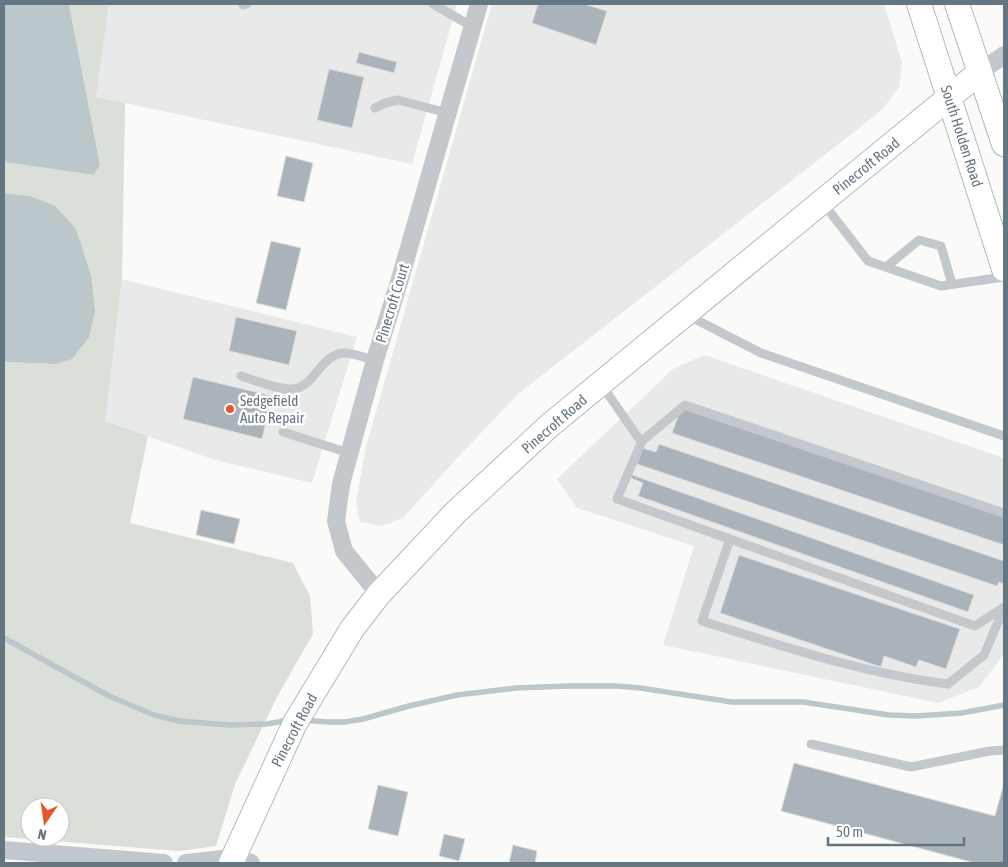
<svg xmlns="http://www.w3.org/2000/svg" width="1008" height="867" viewBox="0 0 1008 867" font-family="'Asap Condensed',sans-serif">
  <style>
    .built { fill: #e8e9e9 }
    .green { fill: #dadfd7; fill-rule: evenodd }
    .water { fill: #bbc7cb }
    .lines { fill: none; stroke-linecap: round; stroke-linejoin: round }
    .stream { stroke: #bbc7cb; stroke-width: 5.5 }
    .building { fill: #aab3b9; stroke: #dcdcda }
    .secondary-casing { stroke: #b3babf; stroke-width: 26 }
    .lane { stroke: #c3c8cc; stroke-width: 9 }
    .street { stroke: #c3c8cc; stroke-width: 18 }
    .secondary { stroke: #fff; stroke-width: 24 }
    .poi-dot { fill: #e4572e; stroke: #fff; stroke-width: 2 }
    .labels { text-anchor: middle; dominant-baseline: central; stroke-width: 5; stroke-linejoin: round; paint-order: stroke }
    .street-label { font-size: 15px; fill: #657683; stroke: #fff }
    .poi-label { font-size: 15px; fill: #657683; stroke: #fff; text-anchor: start }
  </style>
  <rect width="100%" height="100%" fill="#fafaf8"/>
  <path class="built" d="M 109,4 L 457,4 L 412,164 L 96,97 Z
    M 492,4 L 884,4 L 902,62 L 899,87 L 882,110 L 518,394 L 460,455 L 403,518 L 382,526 L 360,522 L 356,502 L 366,447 Z
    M 122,279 L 357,337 L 312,483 L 215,460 L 104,421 Z
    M 704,355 L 1004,458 L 1004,654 L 979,687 L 938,703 L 663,645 L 694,546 L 577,508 L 557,479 L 673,369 Z"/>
  <path class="green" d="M 69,4 L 109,4 L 96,97 L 125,103 L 122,279 L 105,421 L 148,436 L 130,523 L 293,563 L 310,596 L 313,634 L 278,695 L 235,784 L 216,846 L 179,851 L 4,837 L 4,362 L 55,364 L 30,196 L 4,193 L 4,162 L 94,175 L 100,165 ZM 30,807 L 60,807 L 60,837 L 30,837 Z"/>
  <path class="water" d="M 4,4 L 69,4 L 100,165 L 94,175 L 4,162 Z
    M 4,193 L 30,196 L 55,206 L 76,229 L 91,275 L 95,312 L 89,337 L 72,359 L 55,364 L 4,362 Z"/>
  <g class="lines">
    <path class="stream" d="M 4,638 L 109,696 L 154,715 L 179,721 L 229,725 L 267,724 L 289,720
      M 304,720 L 327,722 L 345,722 L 363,719 L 409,706 L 457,695 L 516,688 L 568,686 L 617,686 L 640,688 L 732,702 L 803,702 L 889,715 L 916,716 L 962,713 L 1004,705"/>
  </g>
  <path class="building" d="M 538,4 L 584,4 L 607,11 L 596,45 L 532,23 Z
    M 359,52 L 397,62 L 394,73 L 356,63 Z
    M 329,69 L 364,77 L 352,128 L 317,120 Z
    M 286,156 L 313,163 L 304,202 L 277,196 Z
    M 271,241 L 301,248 L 286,310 L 256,303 Z
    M 236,317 L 297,331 L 289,365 L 229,351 Z
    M 193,377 L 272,396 L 262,439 L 183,419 Z
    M 681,408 L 1004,517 L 1004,545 L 672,433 Z
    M 659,444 L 1004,561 L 1004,584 L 999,582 L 997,586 L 637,464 L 642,448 L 656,452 Z
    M 632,475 L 974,595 L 968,612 L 638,496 L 643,483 L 631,478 Z
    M 201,510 L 240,519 L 234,544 L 196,535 Z
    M 739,555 L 960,629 L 946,669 L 919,660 L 916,667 L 884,656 L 881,667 L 720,613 Z
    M 794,763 L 995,816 L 1004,783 L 1004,863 L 975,863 L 781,811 Z
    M 378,785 L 408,792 L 398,836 L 368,829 Z
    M 444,834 L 465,839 L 459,861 L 439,856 Z
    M 513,845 L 537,851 L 535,863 L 509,863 Z"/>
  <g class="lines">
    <g class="secondary-casing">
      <path id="secondary" d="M 919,4 L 1004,269
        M 957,4 L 1004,144
        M 231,863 L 295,723 L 352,629 L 379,594 L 455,513 L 550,425 L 980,72"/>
    </g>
    <path class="lane" d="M 433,4 L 473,27
      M 243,5 L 247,4
      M 375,108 L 385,103 L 398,100 L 448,113
      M 823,203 L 868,261 L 941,286 L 1004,277
      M 886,267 L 919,240 L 941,246 L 952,284
      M 687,315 L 761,353 L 1004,436
      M 241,376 C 254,380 281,391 294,389 C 315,386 321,354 344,353 C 353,353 365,358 375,360
      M 601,384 L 637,436 L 642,441 L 617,499 L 975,626 L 1004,607
      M 283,432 L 349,453
      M 642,441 L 685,405 L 1004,513
      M 730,539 L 702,621 C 783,646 864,674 948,684 L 984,655 L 1004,608
      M 811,744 L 911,767 L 990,751 L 1004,750"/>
    <path class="street" d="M 980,72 L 1004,55
      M 379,594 L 344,551 L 336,521 L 341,484 L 375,360 L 400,279 L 479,4
      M 4,850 L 164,863
      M 186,863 L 232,858 L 251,863"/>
    <use href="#secondary" class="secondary"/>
  </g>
  <circle class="poi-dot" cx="230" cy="409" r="5"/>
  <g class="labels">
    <g class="street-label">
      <text transform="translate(962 136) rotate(72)">South Holden Road</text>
      <text transform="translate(866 166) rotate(-39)">Pinecroft Road</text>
      <text transform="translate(392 303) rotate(-73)">Pinecroft Court</text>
      <text transform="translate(554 424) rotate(-41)">Pinecroft Road</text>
      <text transform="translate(294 730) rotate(-62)">Pinecroft Road</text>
    </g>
    <g class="poi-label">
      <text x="240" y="400">Sedgefield<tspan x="240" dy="17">Auto Repair</tspan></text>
    </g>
  </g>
  <rect width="1008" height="867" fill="none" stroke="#657683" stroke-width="10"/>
  <g transform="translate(45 822) rotate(193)"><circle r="24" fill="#ffffff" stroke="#c1c8cd"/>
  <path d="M0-4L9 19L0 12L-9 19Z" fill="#e4572e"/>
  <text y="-8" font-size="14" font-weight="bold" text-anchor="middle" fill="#657683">N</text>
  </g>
  <path d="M828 837v8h136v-8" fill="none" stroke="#657683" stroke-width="2.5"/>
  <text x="836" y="837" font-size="15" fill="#657683" stroke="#ffffff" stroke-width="4" paint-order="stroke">50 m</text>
</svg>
